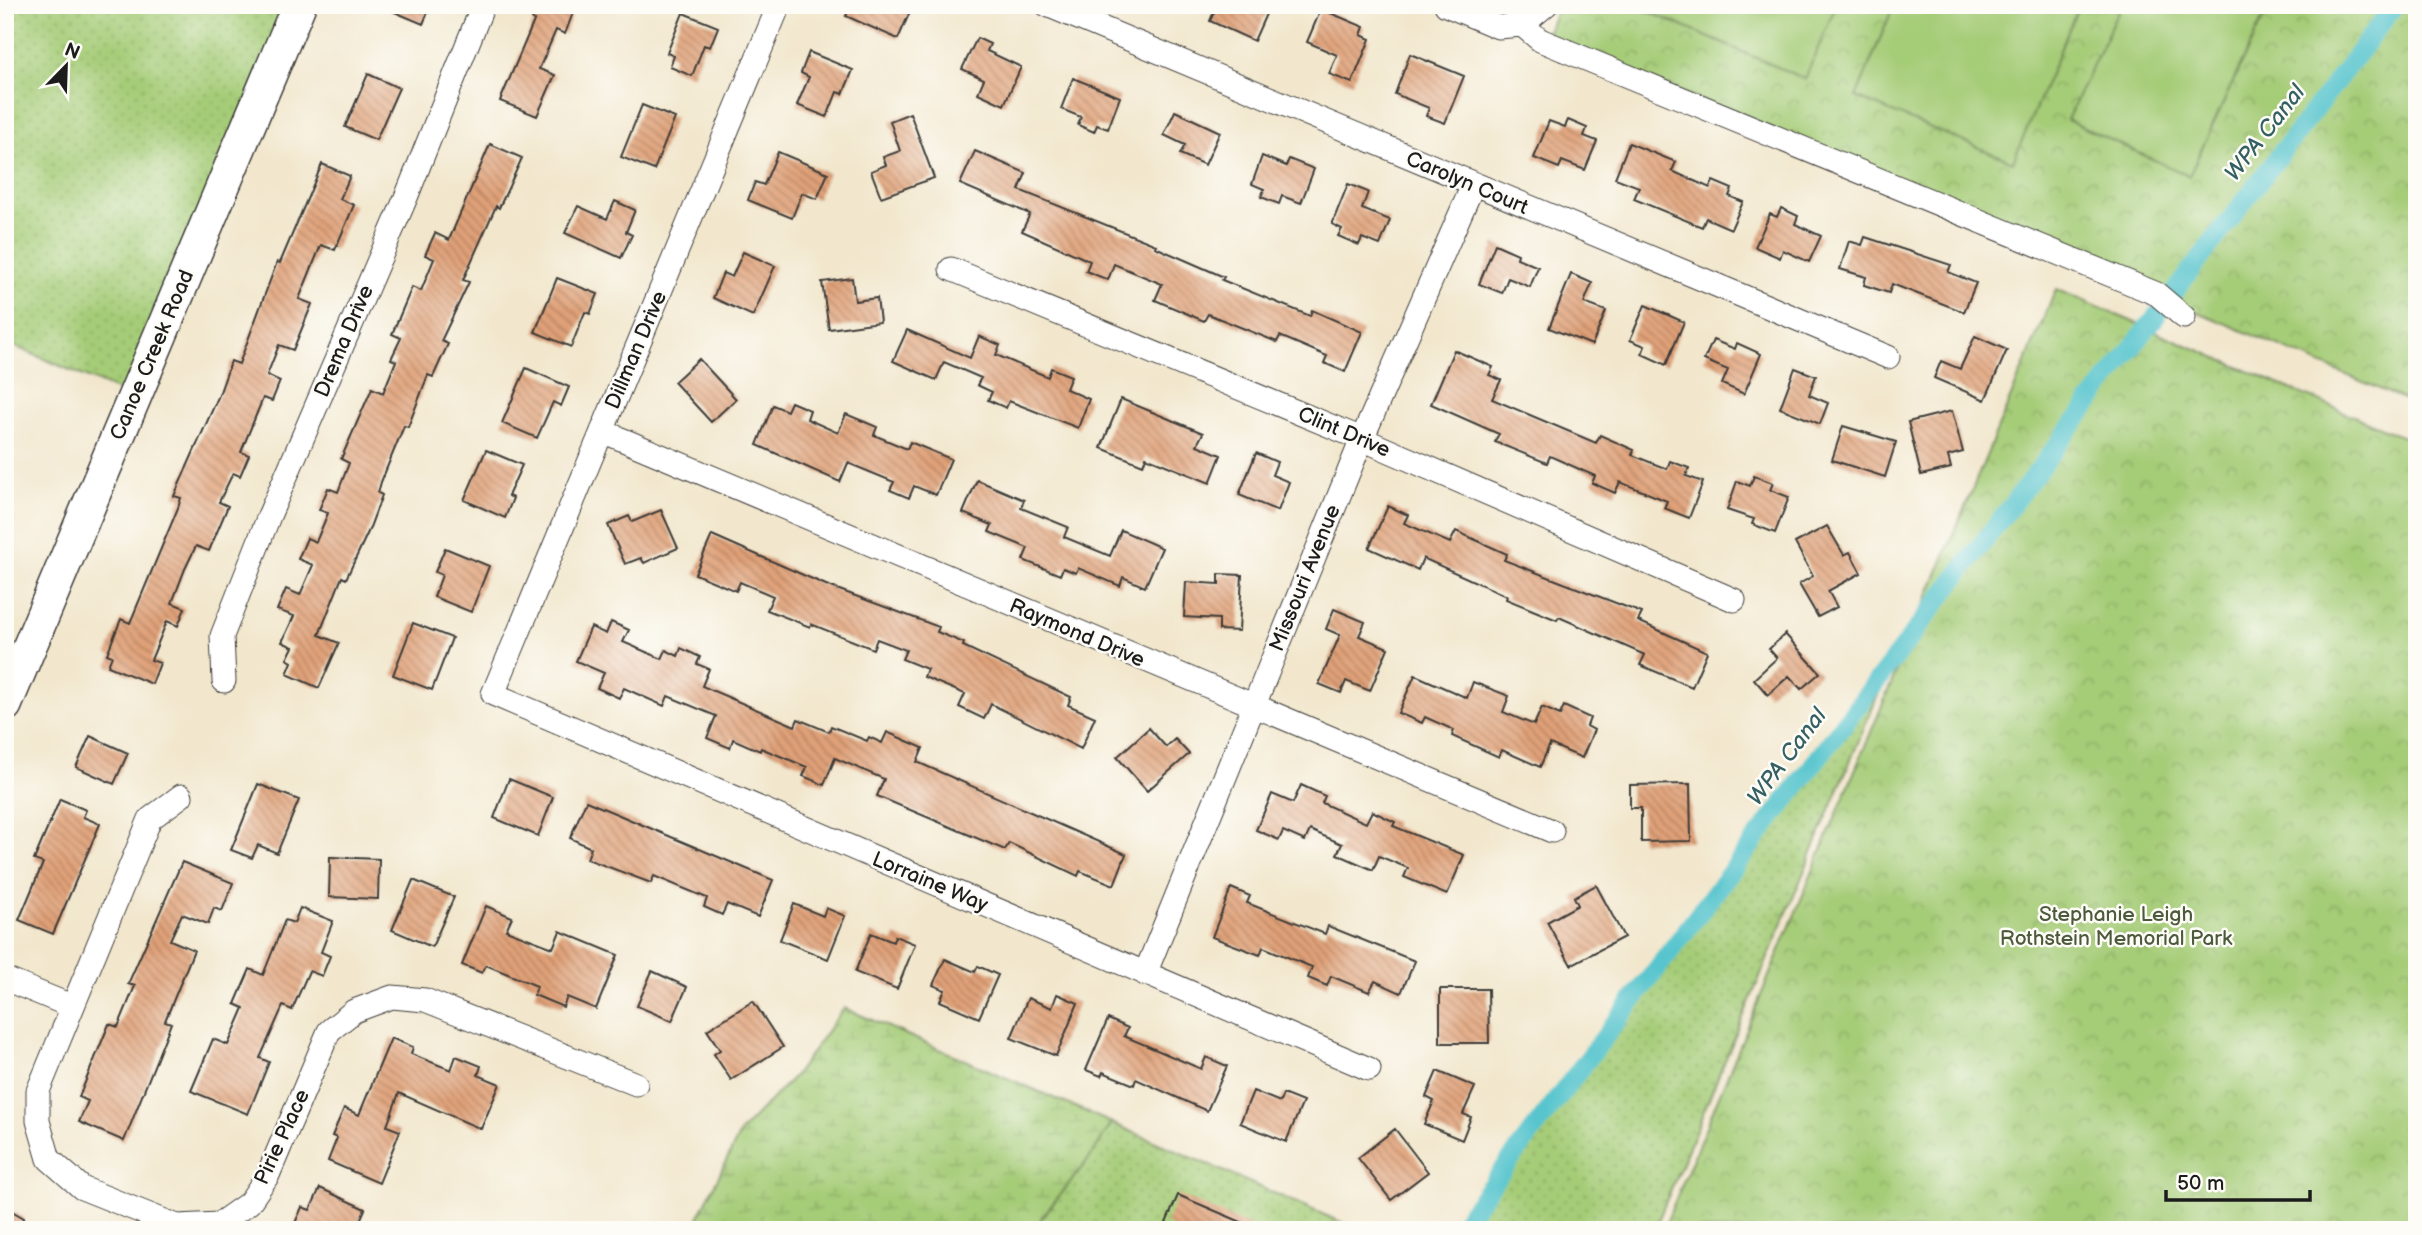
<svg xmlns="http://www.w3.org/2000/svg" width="2422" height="1235" viewBox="0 0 2422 1235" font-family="'Balsamiq Sans',sans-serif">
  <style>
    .grass { fill: url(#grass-dots); stroke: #60744a; stroke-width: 2 }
    .wetland { fill: url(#wetland-marsh); stroke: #60744a; stroke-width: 2 }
    .park { fill: url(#park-crowns); stroke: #60744a; stroke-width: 2 }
    .garden { fill: #a5cc77; stroke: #60744a; stroke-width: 2 }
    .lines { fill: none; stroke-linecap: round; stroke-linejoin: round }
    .canal { stroke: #58c5ce; stroke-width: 19 }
    .building { fill: url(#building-back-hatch) }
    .minor-casing { stroke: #3c3a37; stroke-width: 25 }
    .secondary-casing { stroke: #3c3a37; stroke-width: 36 }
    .minor { stroke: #fff; stroke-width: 23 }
    .secondary { stroke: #fff; stroke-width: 33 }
    .labels { text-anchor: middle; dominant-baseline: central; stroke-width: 5; stroke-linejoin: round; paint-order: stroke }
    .street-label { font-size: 21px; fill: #1c1c1c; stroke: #fdfcf7 }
    .park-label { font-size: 21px; fill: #4c5a3c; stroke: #fdfcf7 }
    .water-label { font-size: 23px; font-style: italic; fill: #346063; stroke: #fdfcf7 }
  </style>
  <defs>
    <pattern id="grass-dots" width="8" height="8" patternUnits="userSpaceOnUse" patternTransform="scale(1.75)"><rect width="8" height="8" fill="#a5cc77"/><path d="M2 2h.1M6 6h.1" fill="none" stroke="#8daf66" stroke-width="1.8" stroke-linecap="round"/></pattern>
    <pattern id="wetland-marsh" width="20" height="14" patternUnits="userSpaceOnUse" patternTransform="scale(1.75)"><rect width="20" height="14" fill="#a5cc77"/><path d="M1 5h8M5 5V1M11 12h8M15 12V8" fill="none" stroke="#8daf66"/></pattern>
    <pattern id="park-crowns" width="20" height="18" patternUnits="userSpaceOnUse" patternTransform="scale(1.75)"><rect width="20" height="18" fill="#a5cc77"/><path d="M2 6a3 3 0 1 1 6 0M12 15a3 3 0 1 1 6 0" fill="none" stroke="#8daf66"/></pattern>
    <pattern id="building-back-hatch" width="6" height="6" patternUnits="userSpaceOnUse" patternTransform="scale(1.75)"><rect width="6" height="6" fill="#e0a178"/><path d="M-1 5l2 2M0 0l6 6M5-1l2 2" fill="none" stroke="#b58262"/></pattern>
  </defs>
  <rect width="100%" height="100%" fill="#fdfcf7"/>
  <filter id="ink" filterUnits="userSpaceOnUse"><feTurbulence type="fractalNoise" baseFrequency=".0143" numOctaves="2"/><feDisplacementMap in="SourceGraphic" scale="14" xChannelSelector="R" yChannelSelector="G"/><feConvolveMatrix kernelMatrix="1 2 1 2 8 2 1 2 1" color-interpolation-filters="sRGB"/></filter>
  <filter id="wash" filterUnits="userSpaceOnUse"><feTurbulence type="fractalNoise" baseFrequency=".00686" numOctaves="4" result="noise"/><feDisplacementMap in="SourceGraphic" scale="28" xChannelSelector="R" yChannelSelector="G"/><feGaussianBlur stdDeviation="1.57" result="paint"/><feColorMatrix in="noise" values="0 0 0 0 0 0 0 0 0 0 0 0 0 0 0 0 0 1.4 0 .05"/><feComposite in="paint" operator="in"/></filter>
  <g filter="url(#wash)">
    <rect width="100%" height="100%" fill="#f2e7cd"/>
    <path class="grass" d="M 5,5 L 288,5 L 125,394 L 5,342 Z
      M 1885,678 L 1654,1230 L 1461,1230 Z
      M 1112,1123 L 1359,1230 L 1036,1230 L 1042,1217 L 1089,1159 Z"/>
    <path class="wetland" d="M 844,1008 L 1112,1123 L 1089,1159 L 1042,1217 L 1036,1230 L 692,1230 L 741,1131 L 796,1074 Z"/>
    <path class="park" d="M 1559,5 L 2417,5 L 2417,405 L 1546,35 Z
      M 2056,289 L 2417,443 L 2417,1230 L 1663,1230 Z"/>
    <path class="garden" d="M 1633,5 L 1836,5 L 1805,79 Z
      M 1894,5 L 2079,5 L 2013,162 L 1856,97 Z
      M 2121,5 L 2269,5 L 2189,176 L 2067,120 Z"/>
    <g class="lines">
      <path class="canal" d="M 2175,291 L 2395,5
        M 1457,1230 L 2157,315"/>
    </g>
    <g id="blocks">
      <path class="building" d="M 378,5 L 431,5 L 423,24 Z
        M 538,5 L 576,5 L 565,34 L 556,30 L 539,69 L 555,75 L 537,116 L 500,101 L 534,21 L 532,20 Z
        M 851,5 L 913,5 L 898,39 L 846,16 Z
        M 1217,5 L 1270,5 L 1254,41 L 1210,21 Z
        M 1321,9 L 1364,27 L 1361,35 L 1370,39 L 1352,83 L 1329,74 L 1337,55 L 1307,42 Z
        M 683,13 L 718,27 L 710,47 L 704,45 L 692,76 L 670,67 L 674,56 L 667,53 Z
        M 977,38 L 990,44 L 987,51 L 1021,67 L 1004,105 L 978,93 L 984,79 L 962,69 Z
        M 809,52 L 853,70 L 843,94 L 837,92 L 827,117 L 797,105 L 809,77 L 801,73 Z
        M 1410,54 L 1464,76 L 1445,123 L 1426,116 L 1429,108 L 1395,94 Z
        M 368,74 L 399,88 L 376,140 L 345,127 Z
        M 1073,78 L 1120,97 L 1108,129 L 1097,125 L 1094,132 L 1078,125 L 1081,117 L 1061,109 Z
        M 642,105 L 675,118 L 654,170 L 621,157 Z
        M 1175,111 L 1220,132 L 1205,165 L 1180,154 L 1185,145 L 1164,135 Z
        M 910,113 L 934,178 L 881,197 L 871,171 L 886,165 L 883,157 L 900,151 L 890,121 Z
        M 1568,120 L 1587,128 L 1584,136 L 1597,141 L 1585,170 L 1562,161 L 1559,168 L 1534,158 L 1549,121 L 1565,127 Z
        M 1629,143 L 1676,162 L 1672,171 L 1710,188 L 1713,181 L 1732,189 L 1729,196 L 1743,202 L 1731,229 L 1706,218 L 1702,227 L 1634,199 L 1639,187 L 1615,178 Z
        M 490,144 L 522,158 L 499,208 L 496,206 L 463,280 L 469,282 L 441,341 L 448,344 L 433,377 L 428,375 L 408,427 L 404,426 L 381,482 L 378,493 L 382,495 L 369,530 L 346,579 L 342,577 L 319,635 L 339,643 L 319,688 L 287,674 L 292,662 L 287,659 L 293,647 L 282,642 L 294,616 L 277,610 L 286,589 L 300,595 L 313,565 L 298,559 L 307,538 L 316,542 L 328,513 L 319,510 L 328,488 L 338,492 L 349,463 L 341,459 L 372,388 L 383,393 L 396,361 L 391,359 L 401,338 L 392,334 L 412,287 L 421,291 L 434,259 L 425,255 L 435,233 L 449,240 Z
        M 975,151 L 1026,173 L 1019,190 L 1156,245 L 1155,247 L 1224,277 L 1222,280 L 1310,316 L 1312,310 L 1362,332 L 1345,372 L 1324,363 L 1327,356 L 1280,336 L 1277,342 L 1208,314 L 1204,321 L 1155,300 L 1162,284 L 1114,264 L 1108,280 L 1086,271 L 1090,261 L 1022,231 L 1030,214 L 960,184 Z
        M 778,152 L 828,173 L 817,199 L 802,193 L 792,218 L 748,200 L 755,182 L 764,185 Z
        M 1262,156 L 1286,166 L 1289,159 L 1314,169 L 1301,203 L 1282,196 L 1279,204 L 1261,197 L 1264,189 L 1252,184 Z
        M 322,164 L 350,176 L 340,199 L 354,205 L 335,250 L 321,245 L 299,299 L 312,304 L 293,350 L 279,345 L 267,375 L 280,381 L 272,401 L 263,398 L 241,452 L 249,455 L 240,476 L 233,473 L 219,502 L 228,506 L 209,551 L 196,546 L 185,569 L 172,603 L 185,608 L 178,626 L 167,621 L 151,660 L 160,663 L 152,684 L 108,666 L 112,656 L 107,654 L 121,619 L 130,623 L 178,508 L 181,498 L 174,496 L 219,395 L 231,361 L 239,364 L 277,262 L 280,263 Z
        M 1348,184 L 1368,192 L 1362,209 L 1390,220 L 1380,245 L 1362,238 L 1359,245 L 1338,236 L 1342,229 L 1332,224 Z
        M 615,201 L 635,210 L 626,232 L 632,235 L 621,258 L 565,233 L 578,206 L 607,219 Z
        M 1781,208 L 1798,216 L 1795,224 L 1821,236 L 1809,262 L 1783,250 L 1780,258 L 1755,247 L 1770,214 L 1777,217 Z
        M 1865,237 L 1951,265 L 1948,272 L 1976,283 L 1964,312 L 1892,284 L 1889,293 L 1864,285 L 1866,277 L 1840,269 L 1849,241 L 1862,245 Z
        M 1495,244 L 1518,254 L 1517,258 L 1538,267 L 1530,287 L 1508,278 L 1502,293 L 1479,284 Z
        M 743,252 L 775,266 L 753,316 L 713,298 L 723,273 L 732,277 Z
        M 1571,274 L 1592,283 L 1584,303 L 1606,311 L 1592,345 L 1549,328 Z
        M 557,278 L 598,294 L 590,314 L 585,312 L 571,347 L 535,332 Z
        M 852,278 L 855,301 L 877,298 L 880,322 L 829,329 L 822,282 Z
        M 1645,305 L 1684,322 L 1666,365 L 1642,354 L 1645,346 L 1630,340 Z
        M 907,330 L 970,358 L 979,336 L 1000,345 L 996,355 L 1048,377 L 1051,368 L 1071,376 L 1066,389 L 1089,399 L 1078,428 L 1009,401 L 1006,408 L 988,400 L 992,392 L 977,385 L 981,378 L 944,362 L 936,380 L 893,361 Z
        M 1975,336 L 2007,350 L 1985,400 L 1934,378 L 1941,361 L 1960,369 Z
        M 1713,340 L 1735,349 L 1737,343 L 1761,354 L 1744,394 L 1722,384 L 1728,370 L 1704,360 Z
        M 1454,350 L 1493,367 L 1489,375 L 1501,380 L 1492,399 L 1596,443 L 1600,435 L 1634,450 L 1632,455 L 1667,469 L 1670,461 L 1689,468 L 1686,476 L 1703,482 L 1689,518 L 1664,508 L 1667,501 L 1620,482 L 1615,493 L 1592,483 L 1595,476 L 1550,456 L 1547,463 L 1495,442 L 1499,434 L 1431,404 Z
        M 699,359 L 736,399 L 711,422 L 674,382 Z
        M 526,368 L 569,387 L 561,406 L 553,402 L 537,438 L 502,423 Z
        M 1795,368 L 1816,376 L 1809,395 L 1828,403 L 1820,424 L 1780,408 Z
        M 1121,399 L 1203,433 L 1197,445 L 1221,455 L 1210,483 L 1146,457 L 1143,465 L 1101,448 Z
        M 791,402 L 810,410 L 807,419 L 838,433 L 846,414 L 877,427 L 874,435 L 907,449 L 910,442 L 951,459 L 936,495 L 914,486 L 909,498 L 890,490 L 894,482 L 848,463 L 840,482 L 757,445 L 773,405 L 787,411 Z
        M 1952,411 L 1963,452 L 1948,456 L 1951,468 L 1921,475 L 1908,422 Z
        M 1843,426 L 1896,442 L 1885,477 L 1832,460 Z
        M 486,450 L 522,465 L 508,496 L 513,498 L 505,518 L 464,500 Z
        M 1256,453 L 1277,462 L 1272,475 L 1289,482 L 1278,511 L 1239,495 Z
        M 1754,476 L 1773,483 L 1770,490 L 1789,497 L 1775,533 L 1752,524 L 1754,519 L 1727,510 L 1737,481 L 1750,486 Z
        M 977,480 L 1024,500 L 1021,508 L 1068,527 L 1064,537 L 1110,556 L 1121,530 L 1162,548 L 1145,587 L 1123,577 L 1120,586 L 1078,568 L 1076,573 L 1063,568 L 1060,575 L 1023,560 L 1028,548 L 989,532 L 992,525 L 963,513 Z
        M 1388,506 L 1408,515 L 1404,523 L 1450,543 L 1456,531 L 1507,554 L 1504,560 L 1642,613 L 1638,621 L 1707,652 L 1692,687 L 1640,665 L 1645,655 L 1559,617 L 1557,620 L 1506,599 L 1507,596 L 1423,558 L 1418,570 L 1369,548 Z
        M 661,510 L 678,548 L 644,563 L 641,558 L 625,564 L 608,525 L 629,516 L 632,522 Z
        M 1827,526 L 1844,555 L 1850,552 L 1861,573 L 1828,591 L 1837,607 L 1818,617 L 1799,584 L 1813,576 L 1795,543 Z
        M 712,535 L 826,585 L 939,627 L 937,632 L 964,643 L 963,646 L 1071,697 L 1068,705 L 1095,717 L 1081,749 L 991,704 L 984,719 L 959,707 L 965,694 L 924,677 L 927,669 L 902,659 L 906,650 L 877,639 L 873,649 L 811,624 L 810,627 L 767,610 L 773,596 L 740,582 L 736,591 L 695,574 Z
        M 445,548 L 489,566 L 471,612 L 434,597 L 442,575 L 435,572 Z
        M 1219,574 L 1242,575 L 1239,631 L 1219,630 L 1219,619 L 1184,617 L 1186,582 L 1219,584 Z
        M 1334,609 L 1365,622 L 1359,636 L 1388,648 L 1370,691 L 1346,681 L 1341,693 L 1319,684 L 1340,635 L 1326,629 Z
        M 611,622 L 629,630 L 623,642 L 662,659 L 666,650 L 678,656 L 681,648 L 700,657 L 697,664 L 709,669 L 702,686 L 795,726 L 798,719 L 829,732 L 831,726 L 867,741 L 869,737 L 882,743 L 887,732 L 923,748 L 917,762 L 1126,854 L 1114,885 L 1080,871 L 1078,876 L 1009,843 L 1005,850 L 877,796 L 884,779 L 835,758 L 824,785 L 803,776 L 807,767 L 761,748 L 760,751 L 733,739 L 730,748 L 707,738 L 716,716 L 668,696 L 664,706 L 624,688 L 619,698 L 597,688 L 604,673 L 576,661 L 591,627 L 606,634 Z
        M 413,623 L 452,638 L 432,690 L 393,675 Z
        M 1785,634 L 1820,673 L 1801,689 L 1789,676 L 1768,695 L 1754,679 L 1777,658 L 1769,649 Z
        M 1415,675 L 1467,698 L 1473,682 L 1509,696 L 1503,712 L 1534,725 L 1542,707 L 1560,715 L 1564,706 L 1590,718 L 1587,726 L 1594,730 L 1582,758 L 1550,744 L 1540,767 L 1502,750 L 1499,757 L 1452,736 L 1454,730 L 1425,717 L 1422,723 L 1398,713 Z
        M 1149,728 L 1166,747 L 1175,739 L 1189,754 L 1147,791 L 1117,757 Z
        M 90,736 L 128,753 L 114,784 L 76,767 Z
        M 509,779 L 553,797 L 538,836 L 494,818 Z
        M 258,784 L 299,800 L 277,853 L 258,845 L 252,858 L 231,850 Z
        M 1690,784 L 1691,841 L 1641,842 L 1641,808 L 1630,808 L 1630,785 Z
        M 1301,785 L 1325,796 L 1322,803 L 1366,823 L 1372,811 L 1395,822 L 1393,826 L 1464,855 L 1447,895 L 1404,877 L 1408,868 L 1379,856 L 1373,870 L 1337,854 L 1342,844 L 1310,830 L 1305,841 L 1283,831 L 1279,840 L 1256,830 L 1272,794 L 1293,803 Z
        M 60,799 L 86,810 L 83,817 L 100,824 L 53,934 L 19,920 L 43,863 L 34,860 Z
        M 586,801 L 773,880 L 758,917 L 727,904 L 722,915 L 704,907 L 707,898 L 654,876 L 651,883 L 587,859 L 591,848 L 570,838 Z
        M 330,857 L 379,859 L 378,899 L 329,897 Z
        M 182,862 L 233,883 L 222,911 L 214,908 L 208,924 L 182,914 L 170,940 L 194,950 L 165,1021 L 171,1023 L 124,1141 L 79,1122 L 88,1101 L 79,1097 L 109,1024 L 118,1027 L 135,986 L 128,984 Z
        M 413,880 L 454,897 L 432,947 L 392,930 Z
        M 1596,885 L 1624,937 L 1571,965 L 1547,922 L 1578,905 L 1574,897 Z
        M 1231,888 L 1250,896 L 1247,903 L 1325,934 L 1328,926 L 1415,961 L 1401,993 L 1375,981 L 1369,992 L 1331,976 L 1327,986 L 1308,978 L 1312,967 L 1263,947 L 1260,955 L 1212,937 Z
        M 794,904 L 823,916 L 826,908 L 845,916 L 828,959 L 780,940 Z
        M 486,906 L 512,917 L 506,930 L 553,948 L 560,931 L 618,955 L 596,1009 L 567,997 L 563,1007 L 534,995 L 537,986 L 486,965 L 482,973 L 462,965 Z
        M 300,908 L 333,921 L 321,952 L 330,956 L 322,976 L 309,971 L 292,1010 L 283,1006 L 260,1058 L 269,1062 L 248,1114 L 191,1091 L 213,1039 L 228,1045 L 244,1008 L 235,1004 L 250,969 L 263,975 L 285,920 L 294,923 Z
        M 871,933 L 893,942 L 895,936 L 915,944 L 897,989 L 855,972 Z
        M 945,959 L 975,972 L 978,966 L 998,975 L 979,1018 L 940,1001 L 945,990 L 933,985 Z
        M 652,971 L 687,987 L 672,1021 L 637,1006 Z
        M 1440,989 L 1488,989 L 1489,1043 L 1440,1043 Z
        M 1057,994 L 1078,1003 L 1056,1056 L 1011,1038 L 1028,998 L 1052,1008 Z
        M 753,1001 L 783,1047 L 731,1080 L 714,1054 L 720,1050 L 707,1030 Z
        M 1108,1019 L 1128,1028 L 1124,1036 L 1201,1069 L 1206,1057 L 1227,1066 L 1207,1111 L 1136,1079 L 1134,1085 L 1103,1072 L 1101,1076 L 1086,1070 Z
        M 391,1038 L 413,1047 L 411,1054 L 451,1070 L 456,1056 L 481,1066 L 478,1075 L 500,1084 L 481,1129 L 399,1093 L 387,1126 L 400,1131 L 379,1183 L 328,1161 L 337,1138 L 332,1136 L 344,1108 L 359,1115 Z
        M 1437,1071 L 1475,1087 L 1463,1114 L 1471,1117 L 1462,1140 L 1424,1124 L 1434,1101 L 1426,1097 Z
        M 1253,1091 L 1280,1102 L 1283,1094 L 1303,1102 L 1286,1142 L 1240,1123 Z
        M 1395,1129 L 1428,1172 L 1391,1200 L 1358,1158 Z
        M 320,1188 L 365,1209 L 356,1230 L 292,1230 L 302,1207 L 310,1210 Z
        M 1178,1195 L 1260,1230 L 1171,1230 L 1172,1226 L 1166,1223 Z
        M 5,1207 L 24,1218 L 16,1230 L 5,1230 Z"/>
    </g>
  </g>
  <g filter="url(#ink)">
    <use href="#blocks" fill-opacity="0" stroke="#3c3a37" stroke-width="2"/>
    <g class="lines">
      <g class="minor-casing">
        <path id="minor" d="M 779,5 L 493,694 L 1369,1069
          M 1047,5 L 1888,357
          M 1446,5 L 1498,27 L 1522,25
          M 1522,25 L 1540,40 L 2157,294 L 2184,317
          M 1522,25 L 1546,5
          M 951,269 L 1362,439 L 1734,600
          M 602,431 L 1552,831
          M 224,681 L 222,636 L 269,516 L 407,195 L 483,5
          M 181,796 L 150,819 L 38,1091 L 38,1121 L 49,1159 L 82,1188 L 177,1226 L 219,1224 L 249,1203 L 268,1175 L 329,1031 L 354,1011 L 392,997 L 425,1000 L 636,1084
          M 1145,974 L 1362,439 L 1473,185
          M 5,979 L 71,1006"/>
      </g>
      <g class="secondary-casing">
        <path id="secondary" d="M 5,705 L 299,5"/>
      </g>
      <use href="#minor" class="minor"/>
      <use href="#secondary" class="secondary"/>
    </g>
  </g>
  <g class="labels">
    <g class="street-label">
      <text transform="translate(1467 183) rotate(23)">Carolyn Court</text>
      <text transform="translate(344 341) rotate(-67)">Drema Drive</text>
      <text transform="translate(636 350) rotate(-67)">Dillman Drive</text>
      <text transform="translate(152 355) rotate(-67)">Canoe Creek Road</text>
      <text transform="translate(1344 432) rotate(23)">Clint Drive</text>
      <text transform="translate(1305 578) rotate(-68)">Missouri Avenue</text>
      <text transform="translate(1077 633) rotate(23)">Raymond Drive</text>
      <text transform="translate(930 882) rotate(23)">Lorraine Way</text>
      <text transform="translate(282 1137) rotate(-65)">Pirie Place</text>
    </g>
    <g class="park-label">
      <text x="2116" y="914">Stephanie Leigh<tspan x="2116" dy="24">Rothstein Memorial Park</tspan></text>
    </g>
    <g class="water-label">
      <text transform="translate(2265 133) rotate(-52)">WPA Canal</text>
      <text transform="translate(1787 757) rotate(-53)">WPA Canal</text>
    </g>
  </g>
  <rect width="2422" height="1235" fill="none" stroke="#fdfcf7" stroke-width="28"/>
  <g transform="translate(66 66) rotate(23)" stroke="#fdfcf7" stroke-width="5" paint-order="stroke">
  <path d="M0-5L12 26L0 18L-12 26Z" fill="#1c1c1c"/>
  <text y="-10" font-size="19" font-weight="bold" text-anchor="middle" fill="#1c1c1c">N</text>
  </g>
  <path d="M2166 1190v10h144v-10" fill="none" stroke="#1c1c1c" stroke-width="3.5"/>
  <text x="2177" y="1190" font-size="21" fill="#1c1c1c" stroke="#fdfcf7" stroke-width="5" paint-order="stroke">50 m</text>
</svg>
